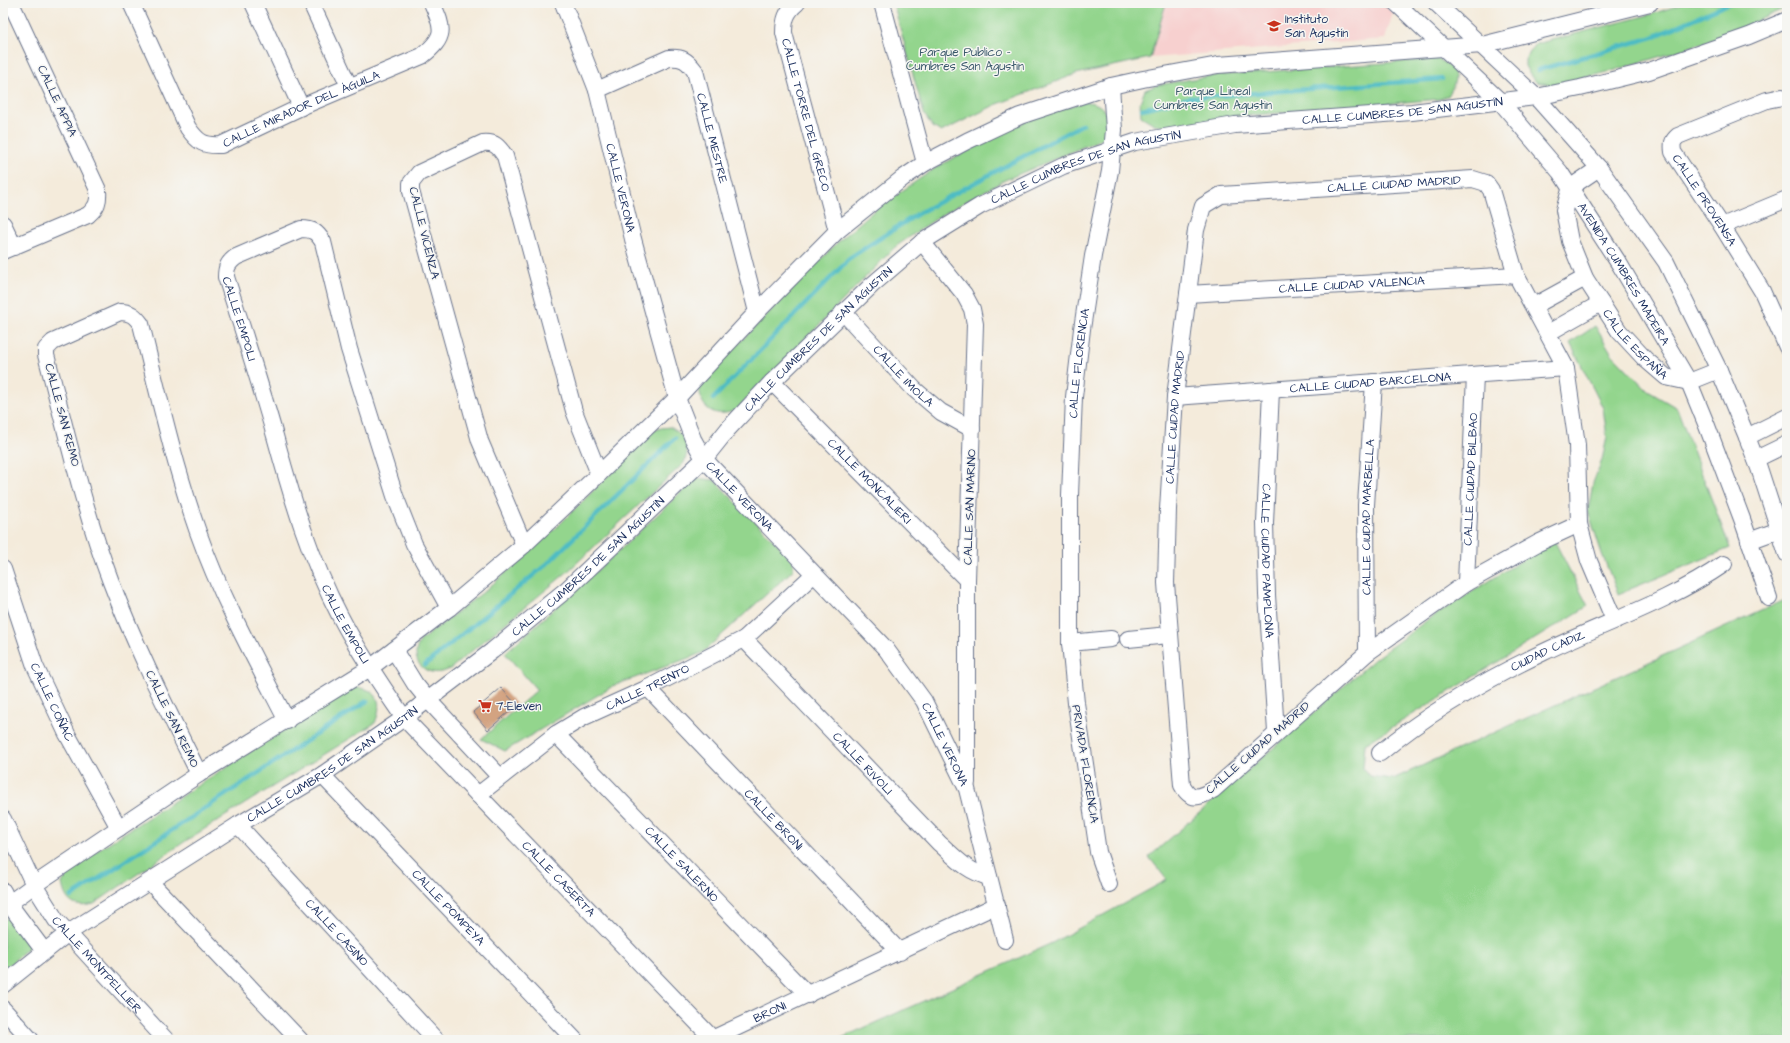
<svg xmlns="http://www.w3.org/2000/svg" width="1790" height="1043" viewBox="0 0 1790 1043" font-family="'Architects Daughter',sans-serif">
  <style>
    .built { fill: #f7d0cf }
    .green { fill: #93d58d; stroke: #578276 }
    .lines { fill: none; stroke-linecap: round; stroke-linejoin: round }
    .stream { stroke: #4dbcc4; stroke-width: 4.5 }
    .building { fill: #d3a381 }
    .minor-casing { stroke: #67718a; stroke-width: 18 }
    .minor { stroke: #fff; stroke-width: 16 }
    .labels { text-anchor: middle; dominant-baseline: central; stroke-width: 3; stroke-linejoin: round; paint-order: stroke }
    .poi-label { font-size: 12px; fill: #1b2f5e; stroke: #f6f6f2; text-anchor: start }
    .park-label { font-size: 12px; fill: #39586a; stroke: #f6f6f2 }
    .street-label { font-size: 12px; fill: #1b2f5e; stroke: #f6f6f2 }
  </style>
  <rect width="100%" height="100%" fill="#f6f6f2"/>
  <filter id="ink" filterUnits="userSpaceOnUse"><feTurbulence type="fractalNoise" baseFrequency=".025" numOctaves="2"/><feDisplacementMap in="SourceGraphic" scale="8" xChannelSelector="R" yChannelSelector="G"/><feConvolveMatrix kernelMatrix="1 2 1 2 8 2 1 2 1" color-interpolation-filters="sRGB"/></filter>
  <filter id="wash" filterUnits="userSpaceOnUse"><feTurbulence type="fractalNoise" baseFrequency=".012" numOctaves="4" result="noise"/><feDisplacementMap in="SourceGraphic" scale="16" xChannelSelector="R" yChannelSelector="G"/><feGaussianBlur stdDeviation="0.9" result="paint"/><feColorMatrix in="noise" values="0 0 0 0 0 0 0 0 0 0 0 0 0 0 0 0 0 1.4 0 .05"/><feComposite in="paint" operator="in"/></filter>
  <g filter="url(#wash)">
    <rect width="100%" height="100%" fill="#f4ebdb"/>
    <path class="built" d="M 1166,3 L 1382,3 L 1393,13 L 1385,39 L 1150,58 Z"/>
    <path class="green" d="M 893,3 L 1166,3 L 1150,58 L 1076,74 L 995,105 L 941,132 L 933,127 L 924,114 Z
      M 1685,3 L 1787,3 L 1787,7 L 1725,36 L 1678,51 L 1612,71 L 1552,85 L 1536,82 L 1530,75 L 1525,66 L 1525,60 L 1529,51 L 1536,44 L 1652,14 Z
      M 1438,59 C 1458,70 1459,77 1448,96 L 1440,99 L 1255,115 L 1164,126 L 1154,124 L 1141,116 L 1140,102 L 1145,90 L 1158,85 L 1210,76 Z
      M 1083,102 C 1087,102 1093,102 1096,104 C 1111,110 1108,127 1104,138 L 1005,180 L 943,214 L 895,247 L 736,410 C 714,420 697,407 700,383 L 838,242 L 877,208 L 937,167 L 998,134 L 1038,116 Z
      M 1595,326 L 1612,354 L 1648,391 L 1677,408 L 1730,548 L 1618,594 L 1602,554 L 1588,511 L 1593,483 L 1602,460 L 1607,437 L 1603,408 L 1570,343 Z
      M 670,427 C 686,436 691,445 684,463 L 565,574 L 450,669 C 427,681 406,660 421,640 L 486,590 L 556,528 L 653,431 L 661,428 Z
      M 696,478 L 714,480 L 793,560 L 793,570 L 702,653 L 613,686 L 505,751 L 481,739 L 537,690 L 505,653 L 621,549 Z
      M 1554,540 L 1588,606 L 1365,744 L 1363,768 L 1369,776 L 1393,779 L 1787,599 L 1787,1040 L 837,1040 L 1052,943 L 1167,880 L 1149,857 L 1376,658 L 1426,621 Z
      M 356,688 C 379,688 383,704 375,723 L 190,838 L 94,904 C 75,909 65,903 62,883 L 73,866 L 346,690 Z
      M 7,918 L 15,919 L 30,946 L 3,971 L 3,919 Z"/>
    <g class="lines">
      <path class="stream" d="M 1538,70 L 1653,37 L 1730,3
        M 1142,109 L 1189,98 L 1442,79
        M 713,399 L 851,257 L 919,213 L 1083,124
        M 425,665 L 547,564 L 675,438
        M 71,897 L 367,701"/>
    </g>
    <g id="blocks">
      <path class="building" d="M 501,688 L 517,705 L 488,730 L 473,712 Z"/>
    </g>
  </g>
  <g filter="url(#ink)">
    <use href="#blocks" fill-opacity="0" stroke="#67718a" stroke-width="1"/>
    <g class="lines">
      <g class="minor-casing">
        <g id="minor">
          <path id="s1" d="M 131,3 L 188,128 C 198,142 203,146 221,145 L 301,107 L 422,56 C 446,37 444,29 432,3"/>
          <path d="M 253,3 L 301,107"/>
          <path d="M 311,3 L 349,86"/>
          <path id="s2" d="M 563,3 L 597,90 L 633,239 L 677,398 L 693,439 L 704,459 L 886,649 L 924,701 L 967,789 L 1005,940"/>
          <path id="s3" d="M 797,3 C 786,12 784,20 784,33 L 837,231"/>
          <path d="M 882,3 L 925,163"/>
          <path id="s4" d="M 1396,3 L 1499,100 L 1560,172 L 1620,265 L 1689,382 L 1707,426 L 1742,519 L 1769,598"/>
          <path d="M 1436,3 L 1536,97 L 1599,168 L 1666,262 L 1719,370 L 1747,437 L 1759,468 L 1787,554"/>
          <path id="s5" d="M 597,90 L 669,58 C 682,57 687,60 695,71 L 757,312"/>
          <path id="s6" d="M 1787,99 L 1782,97 L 1767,100 L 1678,136 C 1672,141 1672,144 1673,152 L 1722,226 L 1762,291 L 1787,347"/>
          <path id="s7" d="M 1599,168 L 1571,187 L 1564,210 L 1570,241 L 1585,278 L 1619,331 L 1645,359 L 1666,377 L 1689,382 L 1719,370"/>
          <path d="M 3,224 L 14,247"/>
          <path d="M 1722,226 L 1787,199"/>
          <path d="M 922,242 L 964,294 L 972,309 L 975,324 L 967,580 L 967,783"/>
          <path d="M 3,251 L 88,215 C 97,207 99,202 98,190 L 11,3"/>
          <path id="s8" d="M 1188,294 L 1516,275"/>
          <path d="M 1534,306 L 1585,278"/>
          <path id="s9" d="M 843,312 L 914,389 L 941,412 L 972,429"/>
          <path d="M 1548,333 L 1601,303"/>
          <path id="s10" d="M 772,382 L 967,580"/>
          <path id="s11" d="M 1271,390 L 1265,523 L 1267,595 L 1276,732"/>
          <path id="s12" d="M 1175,397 L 1566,368"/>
          <path d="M 1747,437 L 1787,417"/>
          <path d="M 1756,459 L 1787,444"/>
          <path id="s13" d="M 1579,524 L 1538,543 L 1466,583 L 1367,653 L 1213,790 C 1198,798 1191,801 1182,785 L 1166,583 L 1168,509 L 1175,397 L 1196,230 L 1203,206 L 1221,195 L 1473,179 L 1486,183 L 1491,190 L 1516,275 L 1566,368 L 1577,445 L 1579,524 L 1589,561 L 1614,620"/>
          <path d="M 1749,541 L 1779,530"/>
          <path d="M 524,545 L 480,441 L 411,191 L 411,183 L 419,173 L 483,143 C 495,142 498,146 505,156 L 574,411 L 599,474"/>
          <path id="s14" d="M 3,569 L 35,666 L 67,734 L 119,828"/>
          <path id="s15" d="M 1466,583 L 1475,375"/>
          <path id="s16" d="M 449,608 L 414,544 L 395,496 L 349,349 L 323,242 C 317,232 313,229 301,229 L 236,257 C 228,263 226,267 226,277 C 243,330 260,383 275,436 C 292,498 310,559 340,616 C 358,651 381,685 404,718 L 713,1039"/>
          <path id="s17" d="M 744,639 L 939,843 C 956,858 966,871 989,877"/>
          <path d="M 1128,639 L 1169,635"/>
          <path d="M 1070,643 L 1111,639"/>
          <path d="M 394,650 L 415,684 L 428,700 L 500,777"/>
          <path id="s18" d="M 1367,653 L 1366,505 L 1374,382"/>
          <path id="s19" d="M 648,688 L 900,952"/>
          <path id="s20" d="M 556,734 L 808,995"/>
          <path id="s21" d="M 1380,753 C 1429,712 1487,679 1544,652 C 1604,623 1669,602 1724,564"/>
          <path d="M 199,774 C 168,711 136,648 111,582 C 83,508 66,430 46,355 L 46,349 L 53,342 L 120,312 C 131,312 135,316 141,324 C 158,393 174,464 198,532 C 221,597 255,659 287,721"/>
          <path id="s22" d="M 322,775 L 575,1040"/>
          <path id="s23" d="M 478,795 L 556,734 L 584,717 L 648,688 L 744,639 L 813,575"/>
          <path id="s24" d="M 3,819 L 34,885 L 56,920 L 166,1040"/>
          <path id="s25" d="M 238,825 L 436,1040"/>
          <path d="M 150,882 L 300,1040"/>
          <path id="s26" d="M 1109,884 L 1098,852 L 1076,703 L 1070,643 L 1070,495 L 1074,397 L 1082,329 L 1093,256 L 1110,171 L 1114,130 L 1111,86"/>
          <path d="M 3,891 L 9,904 L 44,951"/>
          <path d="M 3,908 L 34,885 L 199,774 L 370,668 L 449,608 L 524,545 L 599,474 L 677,398 L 757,312 L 837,231 L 903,178 L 925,163 L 967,141 L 1020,116 L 1111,86 L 1143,79 L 1218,65 L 1482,45 L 1650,3"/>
          <path id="s27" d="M 3,985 L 68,933 L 238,825 L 322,775 L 404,718 L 492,651 L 566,590 L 619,540 L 704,459 L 728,429 L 772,382 L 872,285 L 922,242 L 980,206 L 1063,166 L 1135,142 L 1235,125 L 1412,112 L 1536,97 L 1580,88 L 1649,71 L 1749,36 L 1787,20"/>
          <path d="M 3,1009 L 31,1040"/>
          <path id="s28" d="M 710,1040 L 997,905"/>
        </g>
      </g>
      <use href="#minor" class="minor"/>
    </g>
  </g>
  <defs>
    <g id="school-bare" transform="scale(1.08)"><path d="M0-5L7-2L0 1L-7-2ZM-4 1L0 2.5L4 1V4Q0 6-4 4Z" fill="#c8321e" stroke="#f6f6f2" stroke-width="2.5" paint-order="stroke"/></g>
    <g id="supermarket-bare" transform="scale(1.08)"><path d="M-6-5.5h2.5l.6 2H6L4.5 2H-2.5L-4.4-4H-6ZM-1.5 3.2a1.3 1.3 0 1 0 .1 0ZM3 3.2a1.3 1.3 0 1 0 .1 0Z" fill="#c8321e" stroke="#f6f6f2" stroke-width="2.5" paint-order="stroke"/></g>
  </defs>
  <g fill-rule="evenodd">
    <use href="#school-bare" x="1274" y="26"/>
    <use href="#supermarket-bare" x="485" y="706"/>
  </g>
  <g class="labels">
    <g class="poi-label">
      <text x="1285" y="19">Instituto<tspan x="1285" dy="14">San Agustín</tspan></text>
      <text x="496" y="706">7-Eleven</text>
    </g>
    <g class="park-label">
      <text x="965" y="52">Parque Publico -<tspan x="965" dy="14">Cumbres San Agustin</tspan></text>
      <text x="1213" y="91">Parque Lineal<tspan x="1213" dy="14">Cumbres San Agustin</tspan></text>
    </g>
    <g class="street-label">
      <text transform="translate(57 101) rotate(65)">CALLE APPIA</text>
      <text stroke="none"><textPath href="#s1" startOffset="265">CALLE MIRADOR DEL ÁGUILA</textPath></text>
      <text stroke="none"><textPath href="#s27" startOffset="1693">CALLE CUMBRES DE SAN AGUSTÍN</textPath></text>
      <text stroke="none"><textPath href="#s3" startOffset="119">CALLE TORRE DEL GRECO</textPath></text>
      <text stroke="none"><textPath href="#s5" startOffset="179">CALLE MESTRE</textPath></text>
      <text stroke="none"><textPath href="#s27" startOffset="1369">CALLE CUMBRES DE SAN AGUSTÍN</textPath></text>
      <text stroke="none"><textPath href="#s13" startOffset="1269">CALLE CIUDAD MADRID</textPath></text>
      <text stroke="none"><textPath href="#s2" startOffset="194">CALLE VERONA</textPath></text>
      <text stroke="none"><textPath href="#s6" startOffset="192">CALLE PROVENSA</textPath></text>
      <text transform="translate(424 233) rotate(76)">CALLE VICENZA</text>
      <text stroke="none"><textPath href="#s4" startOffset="356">AVENIDA CUMBRES MADEIRA</textPath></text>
      <text stroke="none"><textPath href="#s8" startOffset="164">CALLE CIUDAD VALENCIA</textPath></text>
      <text stroke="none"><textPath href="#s16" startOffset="554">CALLE EMPOLI</textPath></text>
      <text stroke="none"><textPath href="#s27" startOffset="1045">CALLE CUMBRES DE SAN AGUSTÍN</textPath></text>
      <text stroke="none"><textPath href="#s7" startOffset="213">CALLE ESPAÑA</textPath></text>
      <text stroke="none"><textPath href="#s26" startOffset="525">CALLE FLORENCIA</textPath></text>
      <text stroke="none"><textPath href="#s9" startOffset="88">CALLE IMOLA</textPath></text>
      <text stroke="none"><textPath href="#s12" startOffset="196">CALLE CIUDAD BARCELONA</textPath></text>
      <text transform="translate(62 415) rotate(75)">CALLE SAN REMO</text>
      <text stroke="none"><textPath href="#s13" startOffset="861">CALLE CIUDAD MADRID</textPath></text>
      <text stroke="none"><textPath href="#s15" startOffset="104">CALLE CIUDAD BILBAO</textPath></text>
      <text stroke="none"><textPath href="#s10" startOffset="139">CALLE MONCALIERI</textPath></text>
      <text stroke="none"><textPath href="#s2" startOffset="530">CALLE VERONA</textPath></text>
      <text transform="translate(970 507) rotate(-88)">CALLE SAN MARINO</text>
      <text stroke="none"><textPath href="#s18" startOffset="136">CALLE CIUDAD MARBELLA</textPath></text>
      <text stroke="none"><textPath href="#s11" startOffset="171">CALLE CIUDAD PAMPLONA</textPath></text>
      <text stroke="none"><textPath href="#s27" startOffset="721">CALLE CUMBRES DE SAN AGUSTÍN</textPath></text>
      <text stroke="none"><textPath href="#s16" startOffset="878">CALLE EMPOLI</textPath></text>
      <text stroke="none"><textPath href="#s21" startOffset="197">CIUDAD CADIZ</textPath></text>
      <text stroke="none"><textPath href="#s23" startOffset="202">CALLE TRENTO</textPath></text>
      <text stroke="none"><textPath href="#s14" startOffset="142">CALLE COÑAC</textPath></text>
      <text transform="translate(172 719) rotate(64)">CALLE SAN REMO</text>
      <text stroke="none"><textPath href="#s2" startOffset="854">CALLE VERONA</textPath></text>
      <text transform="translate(1258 748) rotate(-41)">CALLE CIUDAD MADRID</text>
      <text stroke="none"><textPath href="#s27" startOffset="397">CALLE CUMBRES DE SAN AGUSTÍN</textPath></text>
      <text stroke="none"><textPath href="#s17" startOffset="172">CALLE RIVOLI</textPath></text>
      <text transform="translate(1085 764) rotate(81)">PRIVADA FLORENCIA</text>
      <text stroke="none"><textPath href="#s19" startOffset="182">CALLE BRONI</textPath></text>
      <text stroke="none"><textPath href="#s20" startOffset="181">CALLE SALERNO</textPath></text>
      <text stroke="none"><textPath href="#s16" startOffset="1212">CALLE CASERTA</textPath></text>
      <text stroke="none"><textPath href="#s22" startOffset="183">CALLE POMPEYA</textPath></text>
      <text stroke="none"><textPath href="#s25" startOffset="146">CALLE CASINO</textPath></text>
      <text stroke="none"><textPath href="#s24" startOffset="175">CALLE MONTPELLIER</textPath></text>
      <text stroke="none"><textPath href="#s28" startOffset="66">BRONI</textPath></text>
    </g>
  </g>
  <rect width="1790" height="1043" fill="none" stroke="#f6f6f2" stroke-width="16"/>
</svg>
